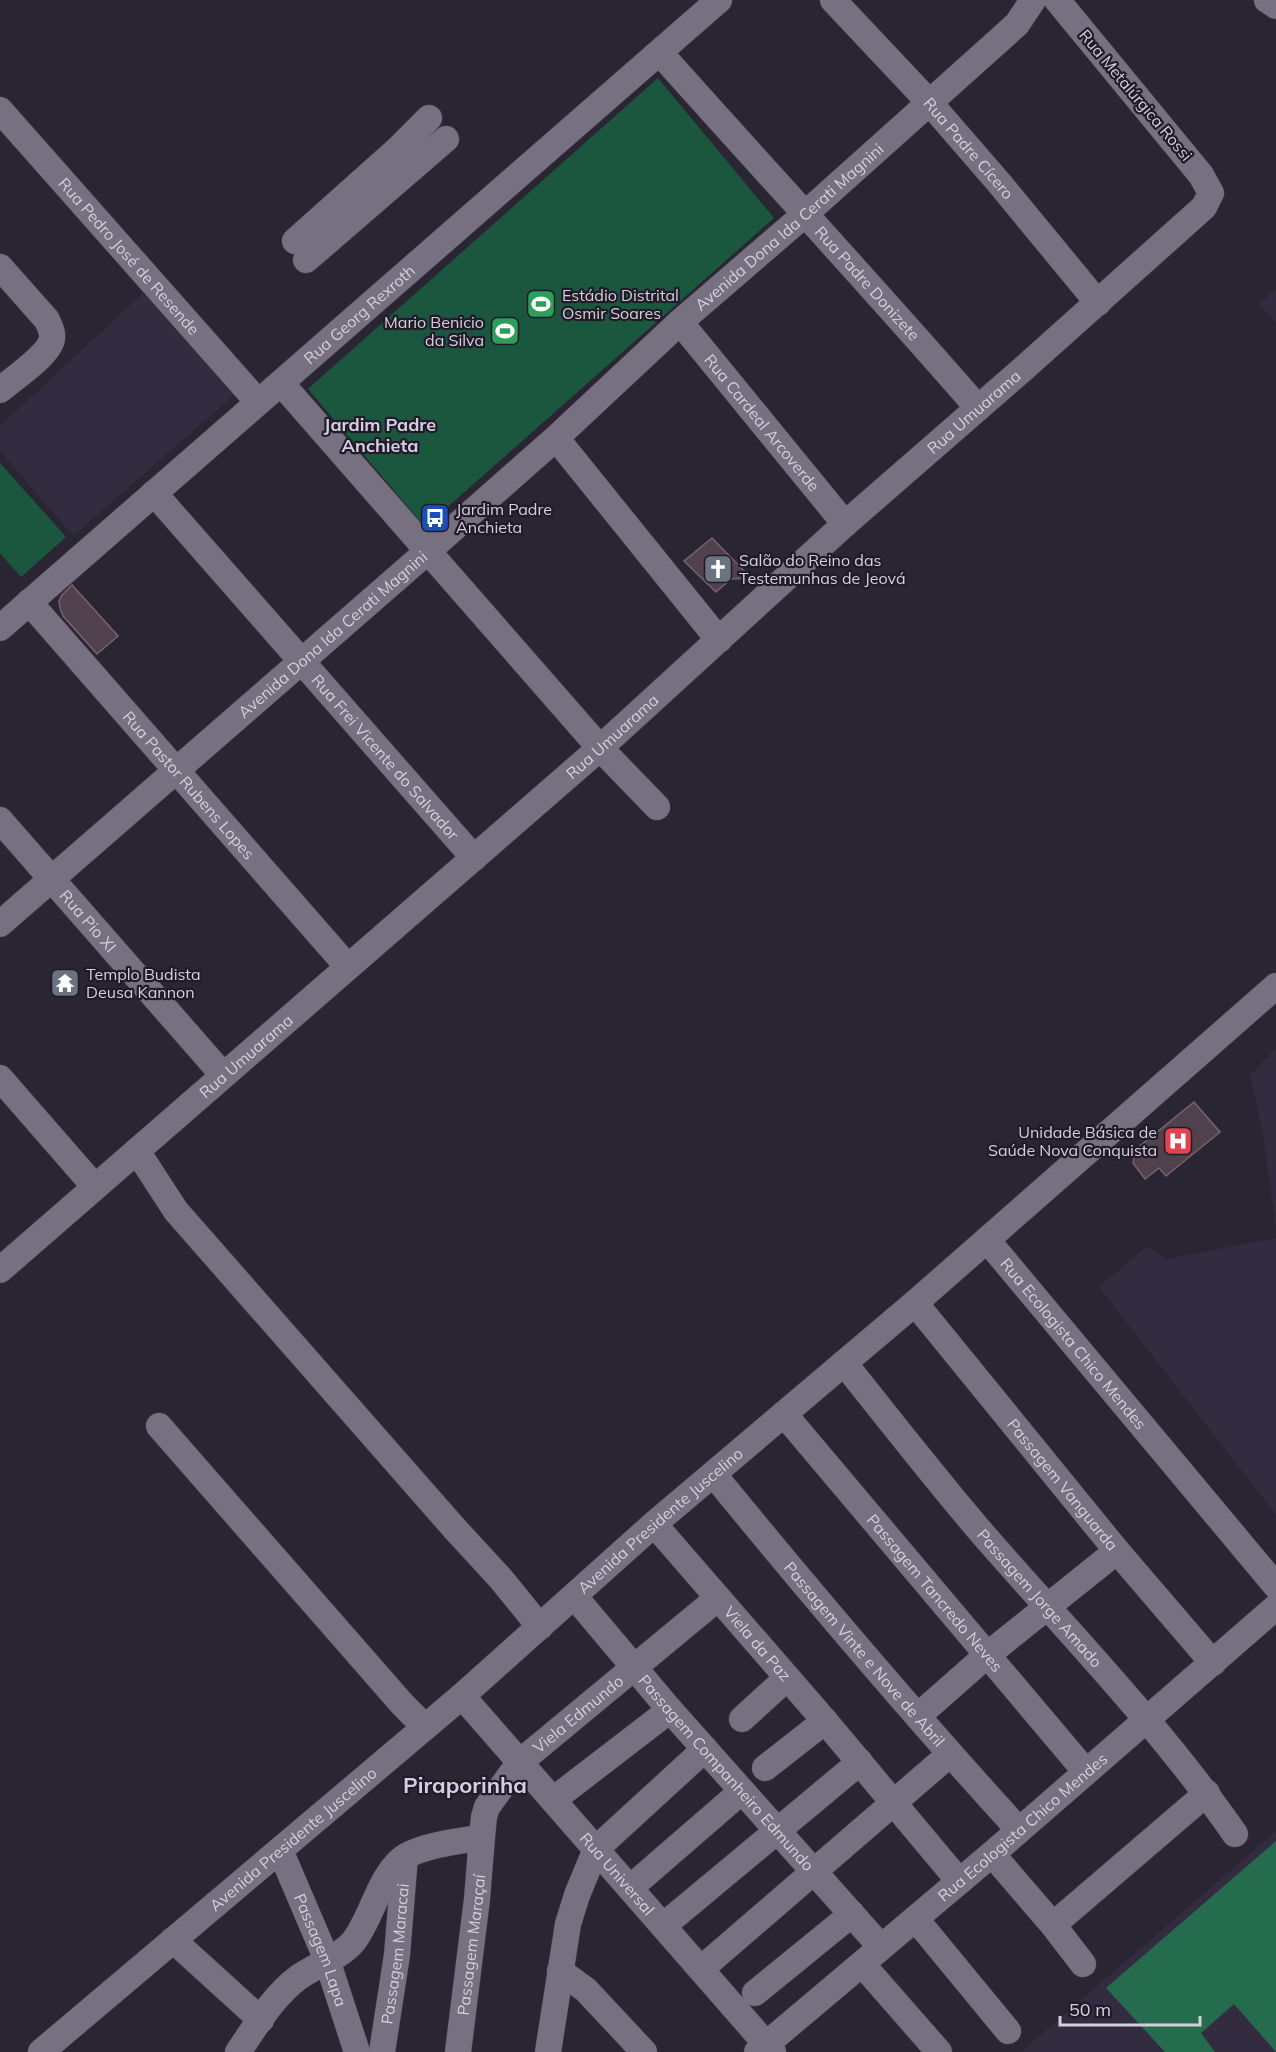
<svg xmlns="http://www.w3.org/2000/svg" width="1276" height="2052" viewBox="0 0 1276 2052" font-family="Mulish,sans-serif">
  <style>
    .built { fill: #332b3f }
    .green { fill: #1b573f }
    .forest { fill: #256c4f }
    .building { fill: #50414c; stroke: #756470; stroke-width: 1.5 }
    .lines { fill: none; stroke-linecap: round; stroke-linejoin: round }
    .minor-casing { stroke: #45404d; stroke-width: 27 }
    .minor { stroke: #767081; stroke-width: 26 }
    .labels { text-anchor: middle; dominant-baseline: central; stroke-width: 4.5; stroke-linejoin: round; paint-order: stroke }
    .street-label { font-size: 16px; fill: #d3d0da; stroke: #211b29 }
    .poi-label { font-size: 16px; fill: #d3d0da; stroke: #211b29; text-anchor: start }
    .neighbourhood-label { font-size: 18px; font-weight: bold; fill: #d5cee2; stroke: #211b29 }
    .district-label { font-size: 22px; font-weight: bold; fill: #d5cee2; stroke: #211b29 }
  </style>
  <rect width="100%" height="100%" fill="#2a2533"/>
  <path class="built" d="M 1276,289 L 1276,323 L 1259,304 Z
    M 143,293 L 234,395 L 73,536 L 0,451 L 0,426 Z
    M 1276,1048 L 1276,1229 L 1262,1129 L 1250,1075 Z
    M 1276,1238 L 1276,1515 L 1099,1287 L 1147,1246 L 1166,1259 Z
    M 1276,1831 L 1276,2052 L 1021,2052 Z"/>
  <path class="green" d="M 658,78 L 774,218 L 425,527 L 308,389 Z
    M 0,463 L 66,537 L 21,577 L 0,553 Z"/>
  <path class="forest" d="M 1276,1841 L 1276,2052 L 1234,2004 L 1201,2033 L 1215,2052 L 1165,2052 L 1106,1988 Z"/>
  <path class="building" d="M 712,538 L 751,578 L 731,579 L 716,592 L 684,561 Z
    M 72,585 L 118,636 L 97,654 L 63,616 L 60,608 L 59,601 L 62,595 Z
    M 1194,1102 L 1220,1132 L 1166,1176 L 1159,1168 L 1145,1179 L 1133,1163 L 1135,1150 Z"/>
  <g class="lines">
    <g class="minor-casing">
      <g id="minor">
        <path id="s1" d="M 833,0 L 929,102 L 1000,184 L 1098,303"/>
        <path d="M 1267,0 L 1276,6"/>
        <path id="s2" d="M 660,53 C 766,172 874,288 978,408"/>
        <path id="s3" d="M 0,110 L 258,402"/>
        <path d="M 295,241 L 398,149 L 429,118"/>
        <path d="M 306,260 L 446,139"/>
        <path d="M 0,267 L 47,320 C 50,327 53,332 52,339 C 49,355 13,379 0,390"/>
        <path id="s4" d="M 680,322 L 845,524"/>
        <path d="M 281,383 L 600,748 L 657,807"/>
        <path d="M 556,438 L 719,640"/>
        <path id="s5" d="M 154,493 L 474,858"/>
        <path id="s6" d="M 29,602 L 348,967"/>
        <path id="s7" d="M 0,628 L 719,0"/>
        <path id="s8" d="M 0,820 L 223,1075"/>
        <path id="s9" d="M 0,924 L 428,551 L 556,438 L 680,322 L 804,215 L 996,43 L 1017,24 L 1033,0"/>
        <path d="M 0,1078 L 95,1187"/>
        <path d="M 137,1151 L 176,1211 L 455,1529 L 501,1579 L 540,1627"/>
        <path id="s10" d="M 987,1240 L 1276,1586"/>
        <path id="s11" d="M 0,1270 L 600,748 L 845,524 L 1023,369 L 1204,207 L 1211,193 L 1201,175 L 1057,0"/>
        <path id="s12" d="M 915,1303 L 1117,1551 L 1213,1663"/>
        <path id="s13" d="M 844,1363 C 889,1419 934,1477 981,1532 C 1067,1631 1160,1726 1235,1834"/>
        <path id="s14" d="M 784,1414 L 1086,1772"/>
        <path d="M 159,1426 L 403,1705 L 425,1727"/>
        <path id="s15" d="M 714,1475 C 813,1596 914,1715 1019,1830"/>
        <path id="s16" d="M 654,1524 L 825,1721 L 959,1881"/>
        <path id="s17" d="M 575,1597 L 670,1710 L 881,1947"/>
        <path id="s18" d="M 462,1696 L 773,2052"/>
        <path d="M 918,1716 L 986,1656 L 1117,1551"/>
        <path d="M 742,1719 L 787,1678"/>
        <path d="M 765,1768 L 825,1721"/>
        <path d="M 553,1800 L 670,1710"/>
        <path id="s19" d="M 280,1850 L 327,1960 L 357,2052"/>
        <path d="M 992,1854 L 1053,1925 L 1083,1964"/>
        <path d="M 630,1888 L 742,1791"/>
        <path d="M 914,1920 L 924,1929 L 1008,2031"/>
        <path d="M 1053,1925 L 1207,1793"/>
        <path d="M 663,1926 L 860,1762"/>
        <path d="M 173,1940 L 261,2020"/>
        <path d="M 862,1964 L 939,2052"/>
        <path d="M 701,1969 L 950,1754"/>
        <path d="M 560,1971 L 586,1990 L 644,2052"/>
        <path d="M 755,1993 L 852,1914"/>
        <path id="s20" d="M 41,2052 L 462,1696 L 654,1524 L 915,1303 L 1276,986"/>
        <path id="s21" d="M 238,2052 C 256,2026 273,1996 299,1977 C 316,1965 339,1958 353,1942 C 372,1919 380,1872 406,1856 C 428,1844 458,1842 482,1837 L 484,1817 L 487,1807 L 520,1762 L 718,1598"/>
        <path id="s22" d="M 382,2052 L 397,1955 L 405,1857"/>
        <path id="s23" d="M 458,2052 L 477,1899 L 482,1837"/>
        <path d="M 548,2052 L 568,1924 L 577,1895 L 596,1849 L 705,1749"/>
        <path id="s24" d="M 757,2052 L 992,1854 L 1276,1607"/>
      </g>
    </g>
    <use href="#minor" class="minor"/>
  </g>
  <defs>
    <g id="stadium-square" transform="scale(1.5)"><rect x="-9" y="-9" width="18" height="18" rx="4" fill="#2e9e5b" stroke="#211b29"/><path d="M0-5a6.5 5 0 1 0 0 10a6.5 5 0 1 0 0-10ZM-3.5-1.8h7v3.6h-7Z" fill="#fff"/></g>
    <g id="bus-square" transform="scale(1.5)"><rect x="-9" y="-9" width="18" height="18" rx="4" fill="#1a4fb4" stroke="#211b29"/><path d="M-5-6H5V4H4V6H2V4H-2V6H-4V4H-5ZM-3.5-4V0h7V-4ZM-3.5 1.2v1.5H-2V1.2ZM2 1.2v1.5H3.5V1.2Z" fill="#fff"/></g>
    <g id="church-square" transform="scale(1.5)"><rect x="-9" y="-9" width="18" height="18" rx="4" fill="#6b7280" stroke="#211b29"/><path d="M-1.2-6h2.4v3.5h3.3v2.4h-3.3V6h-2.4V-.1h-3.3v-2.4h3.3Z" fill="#fff"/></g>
    <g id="temple-square" transform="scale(1.5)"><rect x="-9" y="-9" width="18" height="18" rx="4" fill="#6b7280" stroke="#211b29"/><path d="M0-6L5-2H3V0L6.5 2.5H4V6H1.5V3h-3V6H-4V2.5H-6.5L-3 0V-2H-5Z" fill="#fff"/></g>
    <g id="hospital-square" transform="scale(1.5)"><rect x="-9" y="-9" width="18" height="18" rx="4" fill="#e0444e" stroke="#211b29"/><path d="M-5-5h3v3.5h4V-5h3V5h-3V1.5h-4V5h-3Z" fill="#fff"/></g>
  </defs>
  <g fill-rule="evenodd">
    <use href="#stadium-square" x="541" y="304"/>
    <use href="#stadium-square" x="505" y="331"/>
    <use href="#bus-square" x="435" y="518"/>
    <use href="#church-square" x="718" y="569"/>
    <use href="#temple-square" x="65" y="983"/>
    <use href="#hospital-square" x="1178" y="1141"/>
  </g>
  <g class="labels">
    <g class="street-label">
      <text transform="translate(1136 95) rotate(50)">Rua Metalúrgica Rossi</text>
      <text stroke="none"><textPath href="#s1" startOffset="201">Rua Padre Cícero</textPath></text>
      <text stroke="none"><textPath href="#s9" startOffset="1053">Avenida Dona Ida Cerati Magnini</textPath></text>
      <text stroke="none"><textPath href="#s3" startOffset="195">Rua Pedro José de Resende</textPath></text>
      <text stroke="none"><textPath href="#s2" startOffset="310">Rua Padre Donizete</textPath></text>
      <text stroke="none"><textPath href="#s7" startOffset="477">Rua Georg Rexroth</textPath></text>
      <text stroke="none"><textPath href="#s11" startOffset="1298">Rua Umuarama</textPath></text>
      <text stroke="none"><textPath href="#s4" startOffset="130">Rua Cardeal Arcoverde</textPath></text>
      <text stroke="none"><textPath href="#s9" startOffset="441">Avenida Dona Ida Cerati Magnini</textPath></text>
      <text stroke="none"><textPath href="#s11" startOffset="812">Rua Umuarama</textPath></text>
      <text stroke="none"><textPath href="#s5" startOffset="351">Rua Frei Vicente do Salvador</textPath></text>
      <text stroke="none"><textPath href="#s6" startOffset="243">Rua Pastor Rubens Lopes</textPath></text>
      <text stroke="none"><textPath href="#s8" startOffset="134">Rua Pio XI</textPath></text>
      <text stroke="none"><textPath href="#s11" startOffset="326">Rua Umuarama</textPath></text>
      <text stroke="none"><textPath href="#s10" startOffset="135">Rua Ecologista Chico Mendes</textPath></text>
      <text stroke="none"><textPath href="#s12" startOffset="234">Passagem Vanguarda</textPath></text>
      <text stroke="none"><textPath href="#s20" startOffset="816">Avenida Presidente Juscelino</textPath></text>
      <text stroke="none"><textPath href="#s14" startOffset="234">Passagem Tancredo Neves</textPath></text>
      <text stroke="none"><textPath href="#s13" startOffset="306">Passagem Jorge Amado</textPath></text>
      <text stroke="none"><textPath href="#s16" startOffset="158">Viela da Paz</textPath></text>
      <text stroke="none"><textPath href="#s15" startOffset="234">Passagem Vinte e Nove de Abril</textPath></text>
      <text stroke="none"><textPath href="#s21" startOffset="504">Viela Edmundo</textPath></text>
      <text stroke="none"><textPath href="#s17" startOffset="232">Passagem Companheiro Edmundo</textPath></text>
      <text stroke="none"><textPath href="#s24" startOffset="348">Rua Ecologista Chico Mendes</textPath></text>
      <text stroke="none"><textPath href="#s20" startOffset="330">Avenida Presidente Juscelino</textPath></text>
      <text stroke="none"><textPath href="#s18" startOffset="236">Rua Universal</textPath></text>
      <text stroke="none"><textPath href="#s23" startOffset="108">Passagem Maraçaí</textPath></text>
      <text stroke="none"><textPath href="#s19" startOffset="108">Passagem Lapa</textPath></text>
      <text stroke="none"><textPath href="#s22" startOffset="99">Passagem Maracai</textPath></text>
    </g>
    <g class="poi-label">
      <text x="562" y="295">Estádio Distrital<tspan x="562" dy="18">Osmir Soares</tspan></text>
      <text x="484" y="322" text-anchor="end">Mario Benicio<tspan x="484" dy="18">da Silva</tspan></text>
      <text x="456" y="509">Jardim Padre<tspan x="456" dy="18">Anchieta</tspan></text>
      <text x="739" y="560">Salão do Reino das<tspan x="739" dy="18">Testemunhas de Jeová</tspan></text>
      <text x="86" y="974">Templo Budista<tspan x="86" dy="18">Deusa Kannon</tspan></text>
      <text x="1157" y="1132" text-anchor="end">Unidade Básica de<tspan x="1157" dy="18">Saúde Nova Conquista</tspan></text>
    </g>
    <g class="neighbourhood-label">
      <text x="380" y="424">Jardim Padre<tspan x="380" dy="21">Anchieta</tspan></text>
    </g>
    <g class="district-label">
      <text x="465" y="1785">Piraporinha</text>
    </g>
  </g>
  <path d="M1060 2016v9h140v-9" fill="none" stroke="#d3d0da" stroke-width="3"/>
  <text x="1069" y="2016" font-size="18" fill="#d3d0da" stroke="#211b29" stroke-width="4.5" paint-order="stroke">50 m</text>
</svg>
